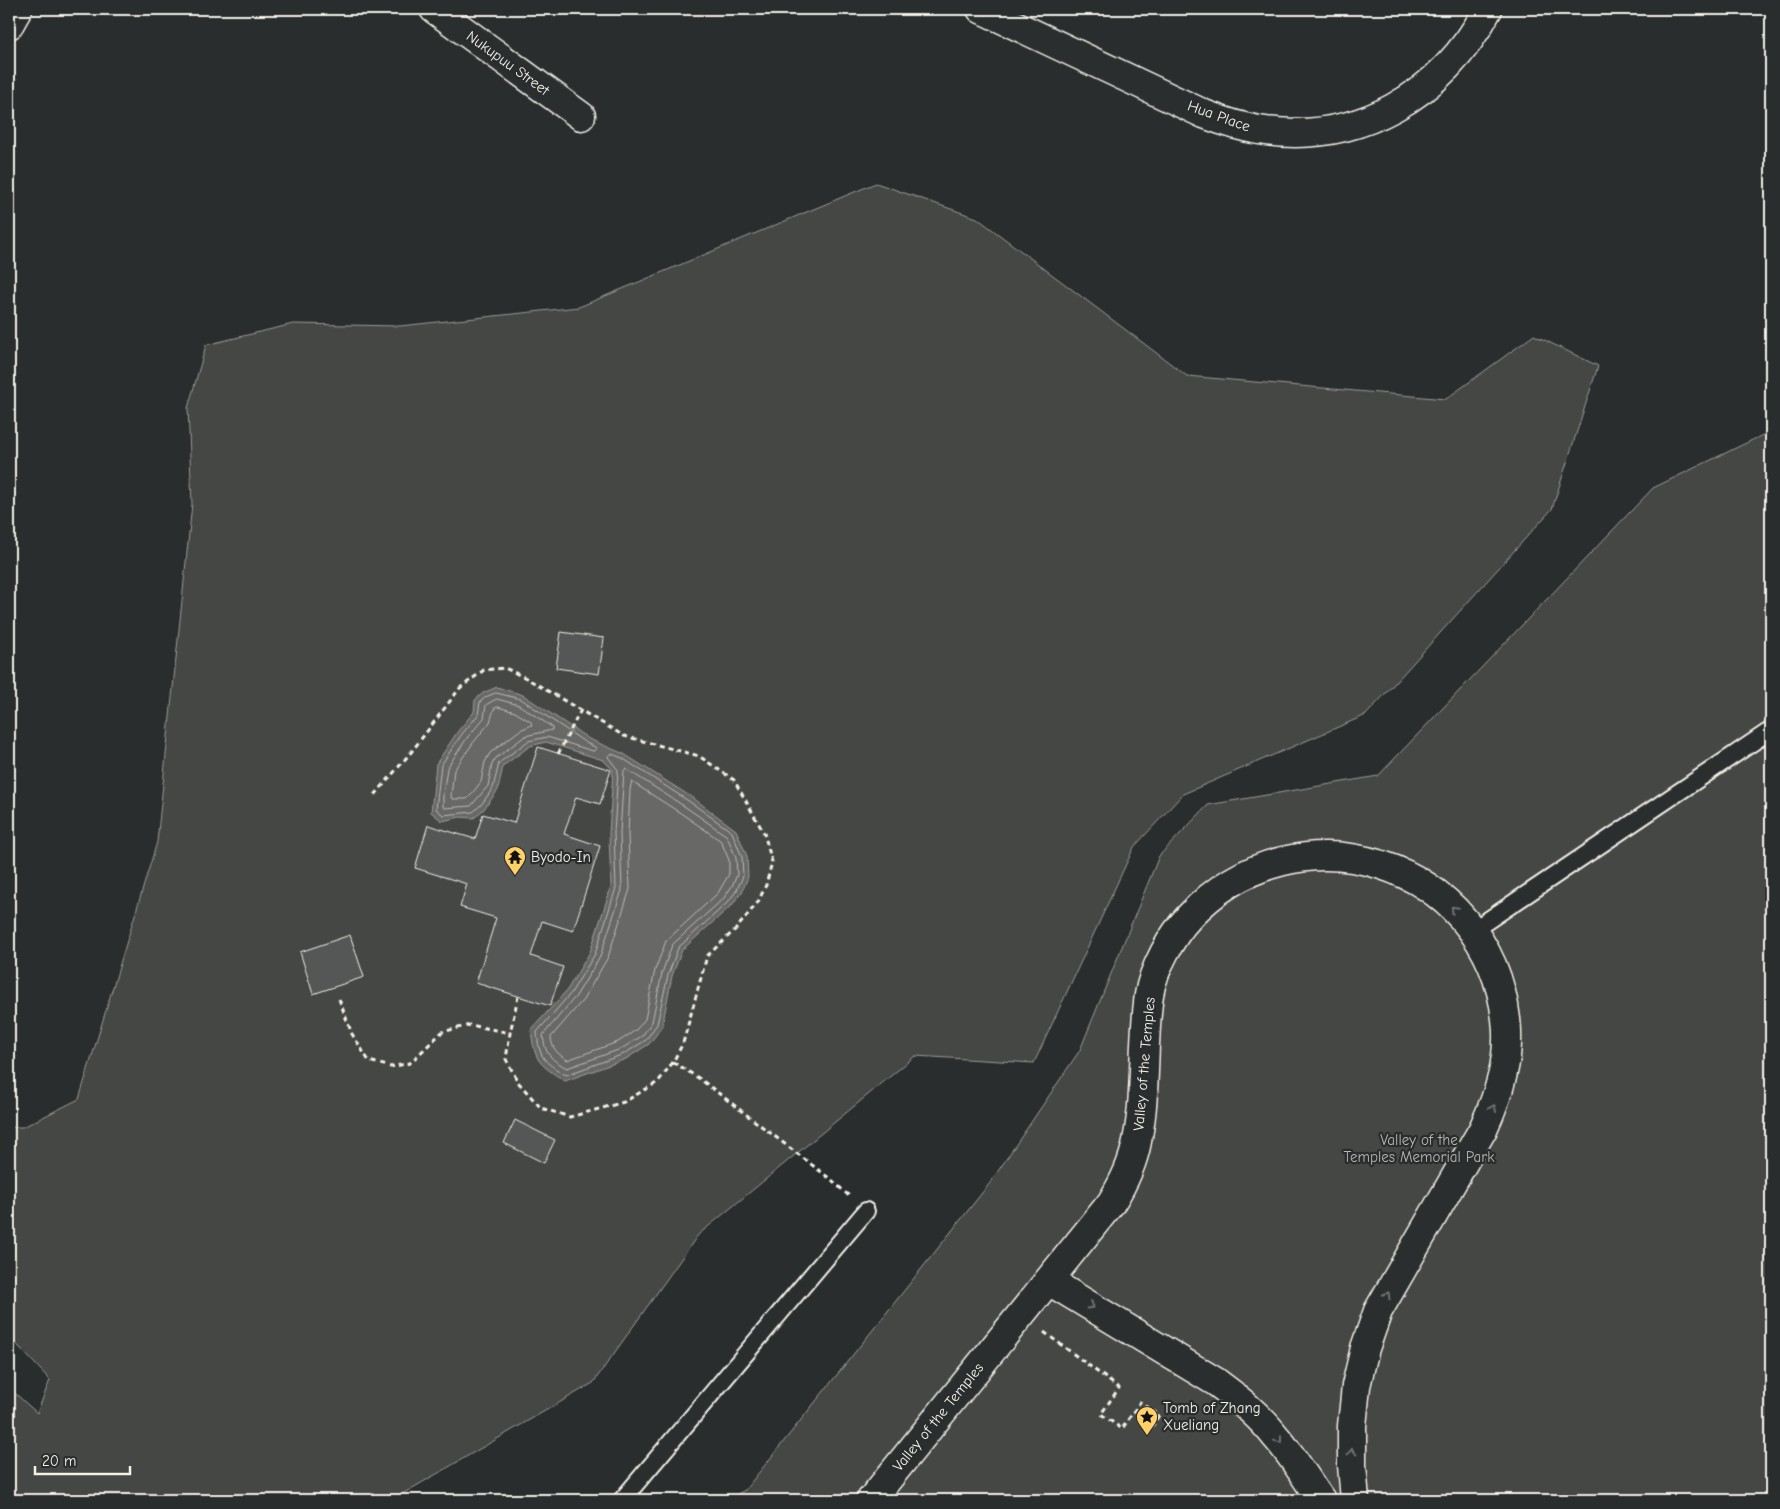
<svg xmlns="http://www.w3.org/2000/svg" width="1780" height="1509" viewBox="0 0 1780 1509" font-family="'Comic Neue',sans-serif">
  <style>
    .green { fill: #444645; stroke: #9c9c96 }
    .water { fill: #676866; stroke: #9f9f9a }
    .lines { fill: none; stroke-linecap: round; stroke-linejoin: round }
    .shore { stroke: #bcbab4; stroke-width: 1 }
    .building { fill: #555756; stroke: #f4f1e8 }
    .lane-casing { stroke: #f4f1e8; stroke-width: 20 }
    .street-casing { stroke: #f4f1e8; stroke-width: 31 }
    .path { stroke: #f4f1e8; stroke-width: 3; stroke-dasharray: 5 4; stroke-linecap: butt }
    .lane { stroke: #2a2d2e; stroke-width: 16 }
    .street { stroke: #2a2d2e; stroke-width: 28 }
    .oneway { stroke: #71726f }
    .labels { text-anchor: middle; dominant-baseline: central; stroke-width: 4.5; stroke-linejoin: round; paint-order: stroke }
    .street-label { font-size: 15px; fill: #f4f1e8; stroke: #2a2d2e }
    .poi-label { font-size: 15px; fill: #f4f1e8; stroke: #2a2d2e; text-anchor: start }
    .park-label { font-size: 15px; fill: #b6b5af; stroke: #2a2d2e }
  </style>
  <rect width="100%" height="100%" fill="#2a2d2e"/>
  <filter id="ink" filterUnits="userSpaceOnUse"><feTurbulence type="fractalNoise" baseFrequency=".02" numOctaves="2"/><feDisplacementMap in="SourceGraphic" scale="10" xChannelSelector="R" yChannelSelector="G"/><feConvolveMatrix kernelMatrix="1 2 1 2 8 2 1 2 1" color-interpolation-filters="sRGB"/></filter>
  <g filter="url(#ink)">
    <path class="green" d="M 876,183 L 977,218 L 1187,376 L 1446,399 L 1534,335 L 1598,366 L 1552,509 L 1366,715 L 1183,794 L 1134,847 L 1034,1063 L 915,1056 L 698,1235 L 593,1383 L 392,1500 L 9,1500 L 9,1388 L 37,1413 L 50,1380 L 9,1336 L 9,1127 L 23,1127 L 79,1099 L 157,842 L 192,504 L 188,408 L 206,345 L 293,324 L 400,326 L 579,307 Z
      M 1771,431 L 1771,1500 L 726,1500 L 745,1490 L 990,1183 L 1080,1050 L 1159,856 L 1208,805 L 1378,776 L 1653,488 Z"/>
    <path class="water" d="M 497,687 L 523,695 L 589,739 L 624,754 L 693,798 L 736,830 L 747,856 L 748,877 L 742,892 L 732,905 L 682,950 L 672,976 L 662,1027 L 649,1044 L 626,1059 L 565,1081 C 539,1064 535,1063 531,1030 L 567,990 L 590,952 L 611,887 L 609,833 L 613,770 L 603,760 L 546,742 L 530,746 L 503,766 L 498,790 L 484,809 L 474,818 L 460,817 L 442,821 L 431,812 L 436,764 L 458,731 L 474,712 L 475,700 L 483,693 Z"/>
    <g class="lines">
      <path class="shore" d="M 496,693 L 521,699 L 586,743 L 595,747 L 596,750 L 593,751 L 547,737 L 528,741 L 499,763 L 493,788 L 481,805 L 473,812 L 443,815 L 436,809 L 441,765 L 462,734 L 478,715 L 480,702 L 486,697 Z
        M 497,699 L 519,705 L 552,727 L 552,730 L 525,736 L 496,758 L 492,764 L 488,786 L 471,806 L 444,808 L 443,806 L 443,795 L 447,768 L 467,738 L 484,718 L 486,705 Z
        M 498,707 L 515,712 L 531,722 L 532,725 L 520,730 L 490,753 L 485,762 L 481,782 L 470,796 L 467,799 L 452,799 L 451,796 L 454,770 L 473,743 L 490,722 L 494,709 Z
        M 612,754 L 622,758 L 690,802 L 732,832 L 742,857 L 743,876 L 737,890 L 728,902 L 678,948 L 668,975 L 657,1024 L 646,1040 L 624,1054 L 566,1075 C 544,1062 539,1058 537,1032 L 571,993 L 595,954 L 616,888 L 614,833 L 618,770 L 608,757 L 609,755 Z
        M 626,769 L 687,808 L 727,836 L 736,858 L 737,875 L 732,886 L 724,898 L 672,945 L 662,973 L 652,1022 L 642,1036 L 621,1049 L 567,1068 C 550,1059 545,1054 543,1035 L 576,996 L 600,957 L 622,890 L 620,833 L 624,771 Z
        M 632,782 L 682,814 L 721,841 L 729,860 L 729,874 L 718,893 L 666,941 L 655,970 L 645,1019 L 636,1030 L 618,1042 L 567,1060 C 557,1053 552,1049 551,1037 L 583,1000 L 608,957 L 630,889 L 628,833 L 630,790 Z"/>
    </g>
    <path class="building" d="M 561,632 L 604,638 L 599,674 L 556,668 Z
      M 538,747 L 611,770 L 600,804 L 576,797 L 564,834 L 600,846 L 573,931 L 542,921 L 531,956 L 563,967 L 550,1006 L 476,983 L 496,918 L 460,907 L 467,884 L 415,868 L 428,825 L 475,839 L 483,814 L 514,823 Z
      M 350,935 L 364,977 L 313,994 L 300,952 Z
      M 515,1120 L 555,1140 L 544,1163 L 504,1143 Z"/>
    <g class="lines">
      <g class="lane-casing">
        <path id="lane" d="M 1472,931 L 1771,730
          M 622,1500 L 866,1211"/>
      </g>
      <g class="street-casing">
        <path id="street" d="M 434,9 L 581,116
          M 981,9 L 1204,114 C 1222,121 1240,127 1259,130 C 1357,146 1443,95 1488,9
          M 9,25 L 18,9
          M 1049,1281 L 1216,1382 C 1238,1398 1259,1415 1276,1437 C 1293,1456 1306,1479 1321,1500
          M 871,1500 L 1111,1203 C 1123,1184 1133,1164 1137,1141 C 1147,1093 1142,1043 1149,995 C 1153,969 1172,935 1189,917 C 1297,800 1488,861 1506,1019 C 1511,1058 1499,1094 1483,1129 L 1378,1311 L 1365,1348 L 1356,1386 L 1352,1426 L 1352,1465 L 1355,1500"/>
      </g>
      <path class="path" d="M 558,754 L 581,710
        M 375,795 L 412,751 L 460,688 L 484,670 L 505,668 L 526,678 L 624,736 L 699,756 L 734,780 L 764,833 L 772,862 L 766,885 L 758,902 L 736,929 L 707,956 L 683,1043 L 673,1062 L 658,1082 L 624,1102 L 570,1117 L 541,1108 L 518,1082 L 506,1059 L 510,1033 L 518,997
        M 339,999 L 352,1034 L 369,1061 L 391,1067 L 410,1063 L 442,1032 L 470,1025 L 510,1033
        M 673,1062 L 700,1079 L 833,1181 L 849,1196
        M 1044,1332 L 1119,1388 L 1101,1414 L 1122,1429 L 1140,1402 L 1159,1415 L 1152,1427"/>
      <use href="#lane" class="lane"/>
      <use href="#street" class="street"/>
    </g>
    <defs><path id="oneway-chevron" d="M-2-3.5L2.5 0L-2 3.5" fill="none" stroke-width="1.6" stroke-linecap="round" stroke-linejoin="round" transform="scale(1.25)"/></defs>
    <g class="oneway">
      <use href="#oneway-chevron" transform="translate(1454 909) rotate(-134)"/>
      <use href="#oneway-chevron" transform="translate(1493 1108) rotate(-67)"/>
      <use href="#oneway-chevron" transform="translate(1387 1295) rotate(-60)"/>
      <use href="#oneway-chevron" transform="translate(1091 1306) rotate(31)"/>
      <use href="#oneway-chevron" transform="translate(1279 1440) rotate(53)"/>
      <use href="#oneway-chevron" transform="translate(1352 1452) rotate(-90)"/>
    </g>
  </g>
  <defs>
    <g id="temple-pin" transform="scale(1.125)"><path d="M0 17L-7.5 6A9.5 9.5 0 1 1 7.5 6Z" fill="#ffd166" stroke="#2a2d2e"/><path d="M0-6L5-2H3V0L6.5 2.5H4V6H1.5V3h-3V6H-4V2.5H-6.5L-3 0V-2H-5Z" fill="#111"/></g>
    <g id="sight-pin" transform="scale(1.125)"><path d="M0 17L-7.5 6A9.5 9.5 0 1 1 7.5 6Z" fill="#ffd166" stroke="#2a2d2e"/><path d="M0-6L1.8-2.2L6-1.7L2.9 1.2L3.7 5.4L0 3.3L-3.7 5.4L-2.9 1.2L-6-1.7L-1.8-2.2Z" fill="#111"/></g>
  </defs>
  <g fill-rule="evenodd">
    <use href="#temple-pin" x="515" y="857"/>
    <use href="#sight-pin" x="1147" y="1417"/>
  </g>
  <g class="labels">
    <g class="street-label">
      <text transform="translate(508 63) rotate(36)">Nukupuu Street</text>
      <text transform="translate(1219 116) rotate(20)">Hua Place</text>
      <text transform="translate(1144 1064) rotate(-85)">Valley of the Temples</text>
      <text transform="translate(938 1417) rotate(-51)">Valley of the Temples</text>
    </g>
    <g class="poi-label">
      <text x="531" y="857">Byodo-In</text>
      <text x="1163" y="1408">Tomb of Zhang<tspan x="1163" dy="17">Xueliang</tspan></text>
    </g>
    <g class="park-label">
      <text x="1419" y="1140">Valley of the<tspan x="1419" dy="17">Temples Memorial Park</tspan></text>
    </g>
  </g>
  <rect width="1780" height="1509" fill="none" stroke="#2a2d2e" stroke-width="30"/>
  <rect x="15" y="15" width="1750" height="1479" fill="none" stroke="#f4f1e8" stroke-width="2" filter="url(#ink)"/>
  <path d="M35 1466v8h95v-8" fill="none" stroke="#f4f1e8" stroke-width="2.5"/>
  <text x="42" y="1466" font-size="15" fill="#f4f1e8" stroke="#2a2d2e" stroke-width="4" paint-order="stroke">20 m</text>
</svg>
